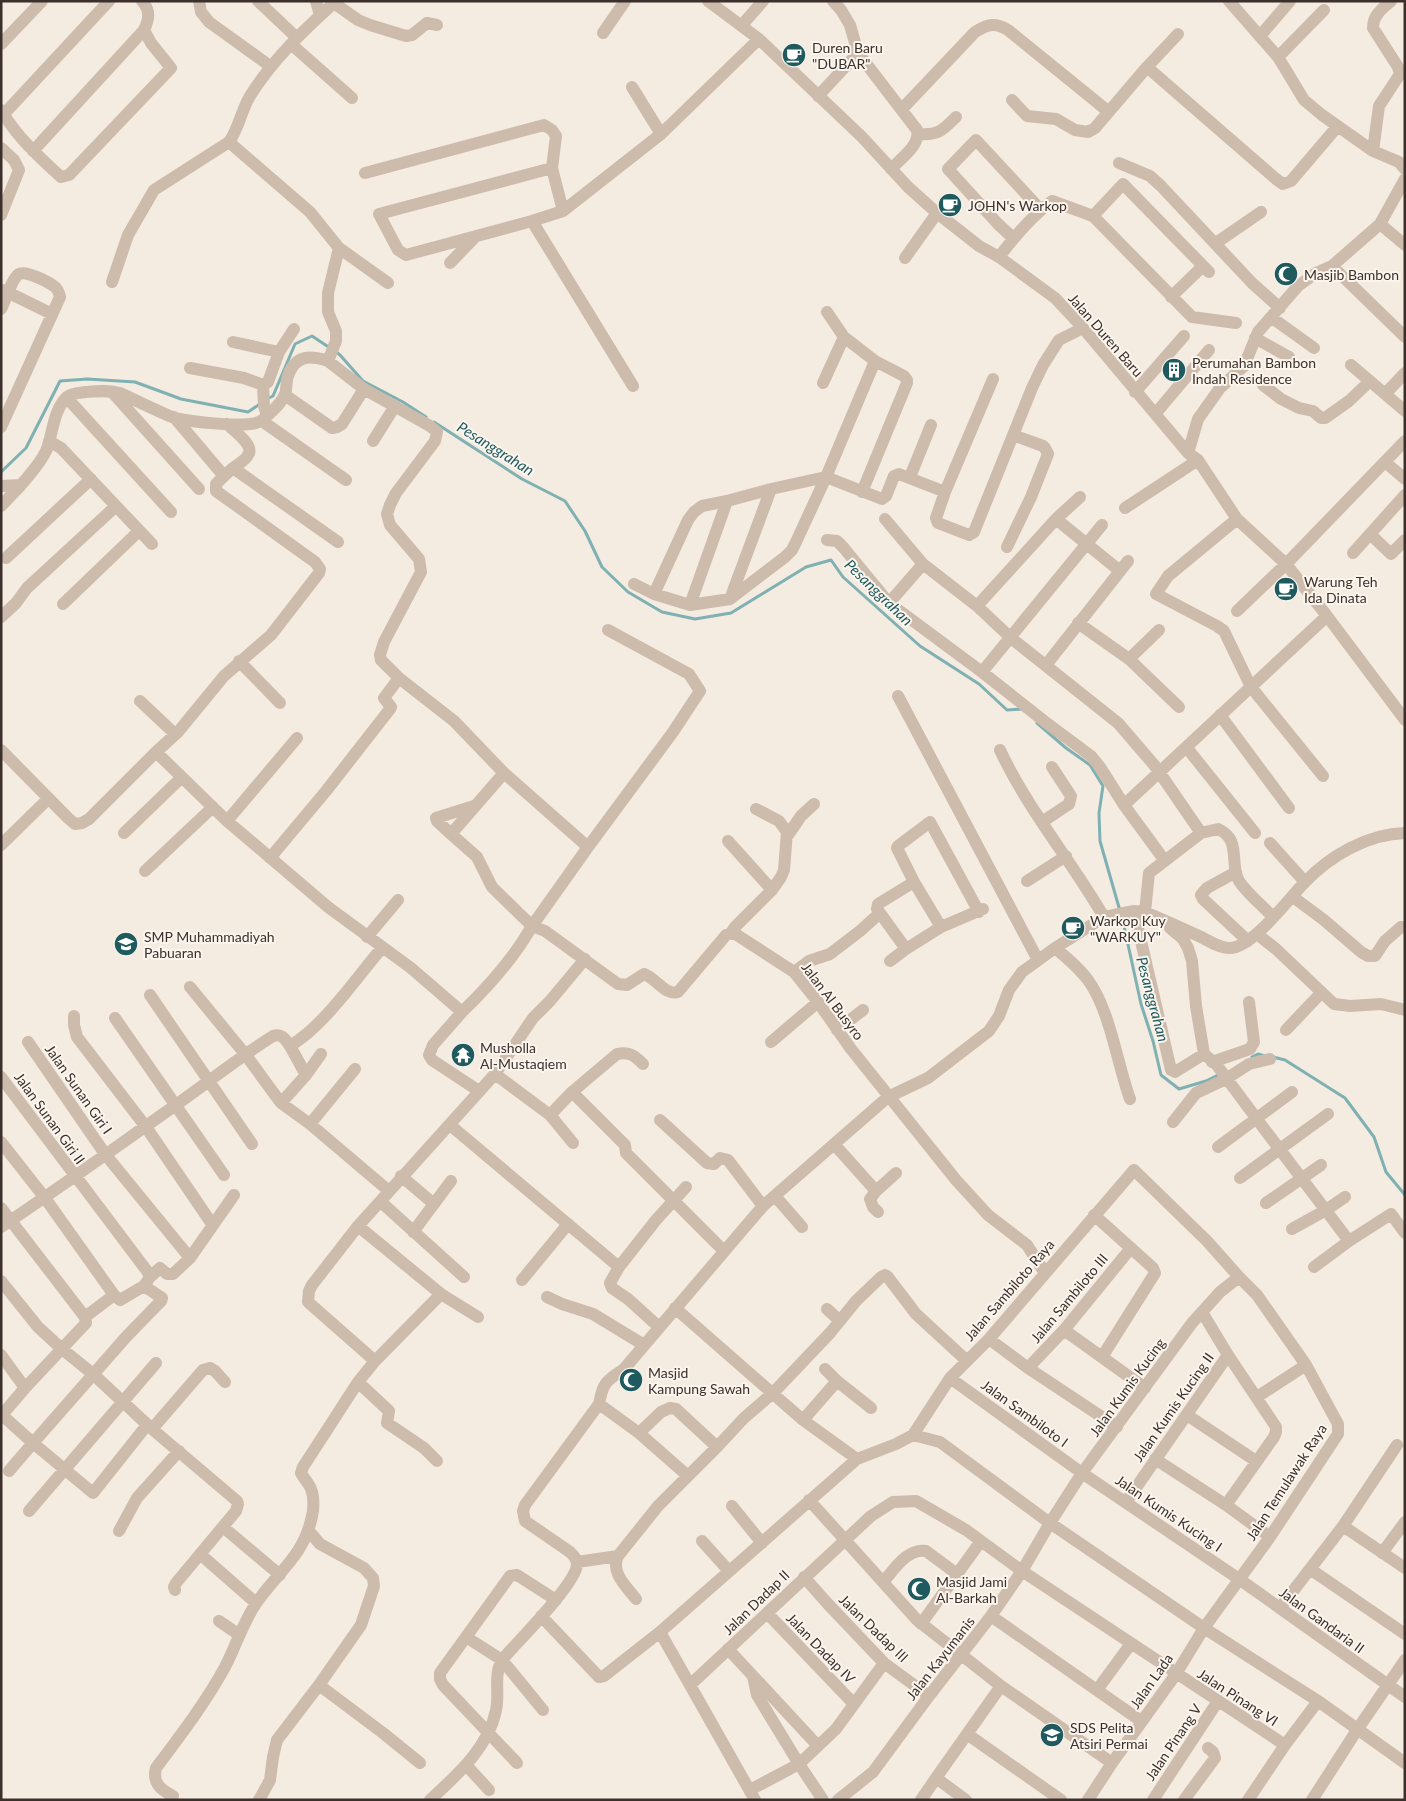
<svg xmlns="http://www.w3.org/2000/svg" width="1406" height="1801" viewBox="0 0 1406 1801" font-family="Lato,sans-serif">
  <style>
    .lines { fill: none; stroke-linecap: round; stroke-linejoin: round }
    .stream { stroke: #7fb0b2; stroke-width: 3 }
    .minor { stroke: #cdbbac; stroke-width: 12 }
    .labels { text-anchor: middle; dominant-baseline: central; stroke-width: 4; stroke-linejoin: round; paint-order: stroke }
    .poi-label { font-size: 14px; fill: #3b302b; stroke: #fbf5ee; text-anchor: start }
    .street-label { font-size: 14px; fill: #3b302b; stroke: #fbf5ee }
    .water-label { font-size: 15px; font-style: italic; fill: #1f5a5e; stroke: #fbf5ee }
  </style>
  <rect width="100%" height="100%" fill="#f4ebe1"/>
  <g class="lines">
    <path class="stream" d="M 335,351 L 340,355 L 363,381 L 403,402 L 426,417
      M 267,399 L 273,396 L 295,344 L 312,336 L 330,348
      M 434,422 L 522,479 L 565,501 L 585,531 L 602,567 L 628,592 L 662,612 L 695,619 L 731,613 L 806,567 L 831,560 L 843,577 L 920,646 L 979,684 L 1007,710 L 1022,709
      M 1,472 L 26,448 L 60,381 L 87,379 L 135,382 L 181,399 L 248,412 L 260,404
      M 1037,723 L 1066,748 L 1090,765 L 1103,786 L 1099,813 L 1100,841 L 1120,911
      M 1122,917 L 1141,1004 L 1153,1041 L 1161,1075 L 1179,1089 L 1206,1081 L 1220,1074
      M 1252,1057 L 1258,1054 L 1265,1056
      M 1273,1057 L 1285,1060 L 1345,1098 L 1374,1137 L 1386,1172 L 1405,1195"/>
    <path class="minor" d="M 199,1 L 201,12 L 209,22 L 270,66
      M 258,1 L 297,38
      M 316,1 L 320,15
      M 708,1 L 759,39 L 862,137 L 908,187 L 937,213 L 979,246 L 999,257 L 1055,298 L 1083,328 L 1188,453 L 1198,460 L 1237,519 L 1286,564 L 1327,616 L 1405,720
      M 833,1 L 841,10 L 850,25 L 858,53 L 917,130 C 921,145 900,159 891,169
      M 1229,1 L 1278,57 L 1304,100 L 1322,115 L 1373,151
      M 1391,1 C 1382,9 1373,15 1373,28 L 1398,67 L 1400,74 L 1379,106 L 1373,151 L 1399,162 L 1405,169
      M 334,3 L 358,20 L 370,25 L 406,36 L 412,35 L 427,23 L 437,25
      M 742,25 L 763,1
      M 603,33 L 625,1
      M 1260,36 L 1290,1
      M 1,44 L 42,1
      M 291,44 L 352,98
      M 1278,57 L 1324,10
      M 1147,67 L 1276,179 L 1283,184 L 1291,181 L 1337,127
      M 632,87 L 661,134
      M 818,96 L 858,53
      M 1012,100 L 1027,116 L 1056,119 L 1075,130 L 1088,132 L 1095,128 L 1147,67 L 1178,34
      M 902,109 L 975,32 C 988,24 995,22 1008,30 L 1109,112
      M 1,110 C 17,137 39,157 61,177 L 69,175 L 171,68 L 151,43 L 144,30 C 149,19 151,11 142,1
      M 4,114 L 109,1
      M 918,134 C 938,136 943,130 956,117
      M 1,148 L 14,160 L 19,170 L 1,215
      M 33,151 L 144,30
      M 1119,163 L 1150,176 L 1161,186 L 1252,283 L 1280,308
      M 552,168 L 379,214 L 398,250 L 406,255 L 532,221 L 563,211 L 661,134 L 759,39
      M 365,173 L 544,125 L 552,130 L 556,136 L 552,168 L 563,211
      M 1093,216 L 1192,317 L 1236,323
      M 532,221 L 633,386
      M 1380,224 L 1405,245
      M 1013,238 L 998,224 L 948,169 L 976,140 L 1041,210
      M 1216,243 L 1261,212
      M 339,248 L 388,283
      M 999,257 C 1014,237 1031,217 1052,201 L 1093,216 L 1123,184 L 1209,272
      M 905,258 L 937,213
      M 450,263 L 475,237
      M 1332,266 L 1405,337
      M 112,282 L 128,235 L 154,190 L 229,142
      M 3,290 L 52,314
      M 1171,297 L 1203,266
      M 1,309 C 5,302 12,278 19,274 C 25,270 49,282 55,287 C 58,289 59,293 60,297 L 1,427
      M 1271,317 L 1314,348
      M 1255,338 L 1289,357
      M 233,342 L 279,352
      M 328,361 L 364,389 L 430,426 L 437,432 L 435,441 L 396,493 L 390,505 L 387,514 L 390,525 L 419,559 L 421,572 L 384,642 L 380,655 L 381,660 L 399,678 L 454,721 L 504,773 L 588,847
      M 1351,365 L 1405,411
      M 190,368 L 244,378 L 263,385
      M 993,379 L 945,492 L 936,518 L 938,523 L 969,535 L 974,532 L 1032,388 L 1043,365 L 1059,340 L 1083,328
      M 823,383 L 844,337
      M 1263,385 L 1281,399 L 1299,408 L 1313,411 L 1321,418 L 1325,418 L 1349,401 L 1370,381
      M 112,392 L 199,489
      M 1135,392 L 1184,336
      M 1385,394 L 1405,373
      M 285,395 L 332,428 L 337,427 L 342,424 L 364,389
      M 67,398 L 171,512
      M 1156,413 L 1209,350
      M 267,416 L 264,406 L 263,385 L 268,382 L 279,352 L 294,329
      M 262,421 L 346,480
      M 227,424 C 234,431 255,445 248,455 C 246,460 237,465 233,468
      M 49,441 L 61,448 L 152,544
      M 373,441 L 395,406
      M 1188,453 L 1198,419 L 1220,388 L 1244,366 L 1258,332 L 1298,286 L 1316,273 L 1332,266 L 1380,224 L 1405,179
      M 1385,462 L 1405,479
      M 224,476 L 233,468 L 338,542
      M 910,477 L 931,425
      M 1,486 L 21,485 C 30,474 40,464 46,451 C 53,434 53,410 67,397 C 72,393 80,393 86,392 C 98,391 108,390 120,393 C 137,401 155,410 172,417 C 186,422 242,427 256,423 C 264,421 282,403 285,394 C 287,389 286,381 288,376 C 295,355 310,355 328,361 L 336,341 L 336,331 L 328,312 L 328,293 L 339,248 L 310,212 L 229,142 C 239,128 241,111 250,96 C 273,59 304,30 336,1
      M 862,492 L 907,383 L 907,380 L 904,376 L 875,361
      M 1,506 L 21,485
      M 1125,508 L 1198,460
      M 885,519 L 923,564 L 977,606 L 1011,638 L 1118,723 L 1155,766 L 1201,833 L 1218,829 C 1241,839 1230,862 1238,879 C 1243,890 1264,907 1273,917
      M 1056,519 L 1120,571
      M 1237,519 L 1168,576 L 1156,594 L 1217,626 L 1224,631 L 1251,687 L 1323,776
      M 1370,534 L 1391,554 L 1405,540
      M 827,540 L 837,541 L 843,547 L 889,603 L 982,672 L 1044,721 L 1091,756 L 1100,767 L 1124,805 L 1165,861
      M 1007,547 L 1031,497 L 1048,454 L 1045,448 L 1043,446 L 1013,435
      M 1353,553 L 1405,495
      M 6,558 L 91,479
      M 634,584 L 654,594 L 690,605 L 730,599 L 785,557 L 792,550 L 796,542 L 826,477 L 875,361 L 844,337 L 827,312
      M 654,594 L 688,520 L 694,512 L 702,506 L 727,501 L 771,489 L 826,477 L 882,499 L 886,496 L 894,476 L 899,474 L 945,492
      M 730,599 L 771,489
      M 889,603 L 923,564
      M 63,604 L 139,531
      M 690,605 L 727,501
      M 977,606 L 1056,519 L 1080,497
      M 1237,611 L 1286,564 L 1405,441
      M 1,617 L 16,603 L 27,588 L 116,506
      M 1078,623 L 1129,659 L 1179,707
      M 1129,659 L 1159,630
      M 239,661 L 280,703
      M 1046,665 L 1128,561
      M 982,672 L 1102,525
      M 898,696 L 1038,960
      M 140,701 L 175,734
      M 1220,715 L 1289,808
      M 1187,748 L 1255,833
      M 1,750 L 68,818 L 75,824 L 82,823 L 89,819 L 156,752 L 227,821 L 328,907 L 411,968 L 462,1012 C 489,986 514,958 532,926 L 545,931 L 618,984 L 627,985 L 644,974 C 656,978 665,996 678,992 L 726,935 L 731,933 L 737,935 L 794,972 L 818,1002 L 851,1049 L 956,1180 L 988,1215 L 1027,1245 L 1045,1273
      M 1000,750 C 1028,810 1071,860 1104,917
      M 156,752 L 178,732 L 224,676 L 271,635 L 319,573 L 320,569 L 315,562 L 216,491 L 216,484 L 224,476 L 174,417
      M 504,773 L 451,834 L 477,857 L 492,887 L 532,926 L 588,847 L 673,732 L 700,691 L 689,674 L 608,630
      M 1124,805 L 1327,616
      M 227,821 L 297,738
      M 1042,822 L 1069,804 L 1071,796 L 1052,767
      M 124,833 L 181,778
      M 451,834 L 437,821 L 436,818 L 474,806
      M 788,835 L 801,816 L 814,804
      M 728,841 L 772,890
      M 1270,843 L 1305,882
      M 1,845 L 48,799
      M 270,858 L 326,791 L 390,709 L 391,707 L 384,698 L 399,678
      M 145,871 L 213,807
      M 1236,872 L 1207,888 L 1201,895 L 1203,899 L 1248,941
      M 1027,881 L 1066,856
      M 914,882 L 897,848 L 898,846 L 930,822 L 979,912
      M 1293,897 L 1324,920 L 1361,952 L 1368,956 L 1375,956 L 1385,941 L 1401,927 L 1405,927
      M 1134,911 L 1171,1070 L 1175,1072 L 1204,1054
      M 1145,912 L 1149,873 L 1201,833
      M 880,913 L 906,949
      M 1170,928 L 1183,939 L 1188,948 L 1192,961 L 1196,1006 L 1204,1054 L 1216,1064 L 1259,1122 L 1349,1241
      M 731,933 L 735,927 L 772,890 L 781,877 L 784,870 L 787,832 L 779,821 L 756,809
      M 1257,934 L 1276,949 L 1334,1004 L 1350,1006 L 1381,1004 L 1405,1010
      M 367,937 L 398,900
      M 1055,948 C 1066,957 1079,968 1088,980 C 1110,1010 1117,1063 1130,1099
      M 890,961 L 906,949 L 941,927
      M 794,972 L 809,961 L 830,954 L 860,931 L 880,913 L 877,909 L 878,904 L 914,882 L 941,927 L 983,909
      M 190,987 L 245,1054 L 281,1103 L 306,1075 L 321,1054
      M 150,995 L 252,1144
      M 462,1012 L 433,1045 L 429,1055 L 432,1060 L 479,1091
      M 74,1016 L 74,1025 L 77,1037 L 146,1127 L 212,1224
      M 115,1018 L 224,1175
      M 837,1030 L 863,1010
      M 1286,1030 L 1321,993
      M 28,1042 L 105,1154 L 190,1258
      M 771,1042 L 818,1002
      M 290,1046 L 306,1075
      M 1212,1062 L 1250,1049 L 1254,1042 L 1249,1002
      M 495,1074 L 550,1115 L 573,1143
      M 1,1077 L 147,1271 L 150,1277 L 144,1286 L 162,1298 L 161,1301 L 126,1337 L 33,1443 L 2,1415
      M 572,1092 L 625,1145 L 626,1153 L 723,1250
      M 281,1103 L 310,1124 L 389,1191
      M 550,1115 L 572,1092 L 617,1054 C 629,1051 635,1056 643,1064
      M 660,1120 L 707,1163 L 714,1164 L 720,1158 L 728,1160 L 763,1206
      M 1173,1122 L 1196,1093 L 1226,1079 L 1249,1064 L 1270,1059
      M 310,1124 L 355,1069
      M 450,1125 L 619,1267 L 610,1283 L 612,1288 L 628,1299 L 659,1327
      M 1,1142 L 45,1198 L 114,1295 L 120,1300 L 144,1286
      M 834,1144 L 876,1191 L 870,1199 L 873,1207 L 878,1212
      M 1218,1147 L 1292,1092
      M 401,1176 L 434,1204
      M 1240,1178 L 1328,1114
      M 876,1191 L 896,1173
      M 775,1196 L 802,1227
      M 381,1202 L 464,1277
      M 1266,1203 L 1321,1165
      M 1,1208 L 85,1317
      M 1094,1215 L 1153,1268 L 1155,1273 L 1102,1357
      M 358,1226 L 441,1294 L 375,1361
      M 1,1227 C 59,1188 116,1147 173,1107 C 207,1083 238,1058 273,1036 C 282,1033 285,1039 290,1046 C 325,1025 355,979 382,948
      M 1292,1229 L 1326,1210 L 1345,1197
      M 413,1232 L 451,1181
      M 619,1267 L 656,1220 L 686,1187
      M 1314,1267 L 1349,1241 L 1391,1214 L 1405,1233
      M 150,1277 L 160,1268 L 167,1274 L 173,1274 L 190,1258 L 234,1195
      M 522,1280 L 568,1224
      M 1,1281 L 38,1327 L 62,1349 L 93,1374 L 152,1429 L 237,1501 L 238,1504 L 236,1511 L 176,1583 L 174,1587 L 175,1590
      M 441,1294 L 478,1317
      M 547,1297 L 562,1304 L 593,1314 L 644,1345
      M 675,1308 L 803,1420 L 857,1459
      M 827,1309 L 840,1321
      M 1202,1312 L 1228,1355 L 1276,1427 L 1276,1432 L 1274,1437 L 1226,1505
      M 1064,1330 L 1145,1388
      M 989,1339 L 1028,1368 L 1117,1427
      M 1,1355 L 25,1388
      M 1028,1368 L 1064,1330 L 1131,1248
      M 825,1369 L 837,1381 L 871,1408
      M 950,1378 L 1082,1473 L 1239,1579 L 1405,1697
      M 358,1382 L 389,1411 L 387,1423 L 424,1448 L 437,1461
      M 1257,1397 L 1306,1365
      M 599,1404 L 639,1433 L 688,1476
      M 1187,1415 L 1256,1461
      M 1,1416 L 25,1388 L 86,1323 L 85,1317 L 114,1295
      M 803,1420 L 837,1381
      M 152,1429 L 203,1370 L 210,1368 L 215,1371 L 225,1382
      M 639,1433 L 661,1412 L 670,1408 L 676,1409 L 717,1447
      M 913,1435 L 950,1378 L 989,1339 L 1134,1170 L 1207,1241 L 1239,1277 L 1257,1295 L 1306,1365 L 1338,1424 L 1338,1434 L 1270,1537 L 1204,1628 L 1176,1674 L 1112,1763 L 1088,1800
      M 1155,1459 L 1226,1505 L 1270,1537
      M 9,1471 L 33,1443 L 93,1493 L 147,1425
      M 809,1500 L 917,1620 L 1001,1686 L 1112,1763
      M 1126,1502 L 1228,1355
      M 732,1506 L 762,1543
      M 29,1511 L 156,1363
      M 1343,1526 L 1405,1568
      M 223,1527 L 280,1575
      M 119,1531 L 137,1498 L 179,1451
      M 702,1541 L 729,1571
      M 1382,1553 L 1405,1522
      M 200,1554 L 256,1603
      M 577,1562 L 618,1556
      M 1310,1569 L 1405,1634
      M 804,1577 L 827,1603 L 884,1663 L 929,1696
      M 883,1582 C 894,1570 907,1548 926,1551 L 957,1574
      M 636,1599 C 627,1587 610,1573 618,1556 L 658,1506 L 717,1447 L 744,1418 L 773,1393 L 830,1333 L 856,1301 L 881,1277 L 885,1275 L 887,1276 L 916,1314 L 966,1360
      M 1280,1608 L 1343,1526 L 1397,1445
      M 767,1613 L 854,1704
      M 541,1616 L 599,1677 L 604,1676 L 660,1632
      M 991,1616 L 1141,1721
      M 219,1621 L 238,1634
      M 921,1624 L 981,1541
      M 466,1637 L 502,1660 L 543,1710
      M 728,1649 L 753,1676 L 757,1695 L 799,1764 L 823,1800
      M 753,1676 L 818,1746
      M 319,1685 L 383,1733 L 420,1763
      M 690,1685 L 871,1516 L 893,1502 L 916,1501 L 966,1530 L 1022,1571 L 1285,1745
      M 1097,1690 L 1130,1645
      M 967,1734 L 1001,1686
      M 517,1763 L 443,1685 L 440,1679 L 440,1673 L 510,1576 L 517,1575 L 556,1600
      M 466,1765 L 489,1790
      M 936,1778 L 967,1734 L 1061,1800
      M 750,1790 L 799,1764 L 836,1729 L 884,1663
      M 173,1796 C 161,1790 152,1783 156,1768 C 180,1736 206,1702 225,1667 C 236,1646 242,1625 255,1605 C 276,1573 304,1557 312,1516 C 314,1509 314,1496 311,1489 C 309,1483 304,1479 301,1473 L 303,1467 L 358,1382 L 375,1361 L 308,1302 L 309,1291 L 312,1285 L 358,1226 L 495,1074 L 533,1018 L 550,1001 L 585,959
      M 259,1800 L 270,1780 L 273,1757 L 277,1740 L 319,1685 L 361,1625 L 374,1586 L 373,1578 L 364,1568 L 320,1544 L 308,1530
      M 430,1800 C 456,1776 489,1747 496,1710 C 500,1693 493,1676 502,1660 C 517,1642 575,1585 577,1565 C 577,1559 574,1556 570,1552 L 525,1521 L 523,1511 L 525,1505 L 599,1404 C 603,1382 606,1381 624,1369 L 763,1206 L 888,1097 L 928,1078 L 989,1031 L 999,1016 L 1009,990 L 1022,972 L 1055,948 L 1104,917 L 1134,911 L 1145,912 C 1164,920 1182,928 1201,937 C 1209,941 1219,948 1229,948 C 1252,949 1289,898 1305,882 C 1330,856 1367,834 1405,833
      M 755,1800 L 660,1632 L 857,1459 L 896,1444 L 913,1435 L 940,1442 L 1050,1523 L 1204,1628 L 1318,1701 L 1405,1763
      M 838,1800 L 873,1772 L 929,1696 L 991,1616 L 1022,1571 L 1050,1523 L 1082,1473 L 1192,1323 L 1220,1292 L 1239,1277
      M 921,1800 L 936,1778 L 966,1800
      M 1153,1800 L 1218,1701
      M 1184,1800 L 1215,1758 L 1213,1752 L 1208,1748
      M 1248,1800 L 1285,1745 L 1318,1701
      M 1312,1800 L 1357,1730 L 1405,1660"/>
  </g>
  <defs>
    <g id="cafe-disc" transform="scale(1.25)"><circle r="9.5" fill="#1f5a5e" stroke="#fbf5ee"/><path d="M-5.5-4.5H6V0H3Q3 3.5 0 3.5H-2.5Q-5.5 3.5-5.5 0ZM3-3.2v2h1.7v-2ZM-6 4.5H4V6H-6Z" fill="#fff"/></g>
    <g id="mosque-disc" transform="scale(1.25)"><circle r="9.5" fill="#1f5a5e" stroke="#fbf5ee"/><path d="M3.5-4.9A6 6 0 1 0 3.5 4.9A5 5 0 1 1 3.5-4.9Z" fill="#fff"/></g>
    <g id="building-disc" transform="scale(1.25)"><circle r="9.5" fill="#1f5a5e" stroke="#fbf5ee"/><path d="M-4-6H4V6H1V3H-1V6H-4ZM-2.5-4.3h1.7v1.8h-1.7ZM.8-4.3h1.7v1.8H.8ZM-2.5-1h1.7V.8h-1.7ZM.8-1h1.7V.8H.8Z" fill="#fff"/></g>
    <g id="school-disc" transform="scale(1.25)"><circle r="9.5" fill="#1f5a5e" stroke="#fbf5ee"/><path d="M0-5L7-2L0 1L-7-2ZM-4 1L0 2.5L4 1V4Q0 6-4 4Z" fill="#fff"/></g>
    <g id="temple-disc" transform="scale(1.25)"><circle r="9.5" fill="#1f5a5e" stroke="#fbf5ee"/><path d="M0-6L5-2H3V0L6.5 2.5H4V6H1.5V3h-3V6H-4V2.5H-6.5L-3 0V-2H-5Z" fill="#fff"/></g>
  </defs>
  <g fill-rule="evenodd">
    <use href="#cafe-disc" x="794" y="55"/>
    <use href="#cafe-disc" x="950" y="205"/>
    <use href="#mosque-disc" x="1286" y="274"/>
    <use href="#building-disc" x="1174" y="370"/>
    <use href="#cafe-disc" x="1286" y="589"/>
    <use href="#cafe-disc" x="1073" y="928"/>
    <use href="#school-disc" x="126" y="944"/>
    <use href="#temple-disc" x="463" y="1055"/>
    <use href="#mosque-disc" x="631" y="1380"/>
    <use href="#mosque-disc" x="919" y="1589"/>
    <use href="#school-disc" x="1052" y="1735"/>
  </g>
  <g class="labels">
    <g class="poi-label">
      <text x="812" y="47">Duren Baru<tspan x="812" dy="16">"DUBAR"</tspan></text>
      <text x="968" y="205">JOHN's Warkop</text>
      <text x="1304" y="274">Masjib Bambon</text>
      <text x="1192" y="362">Perumahan Bambon<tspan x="1192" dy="16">Indah Residence</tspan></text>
      <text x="1304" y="581">Warung Teh<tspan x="1304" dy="16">Ida Dinata</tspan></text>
      <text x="1090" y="920">Warkop Kuy<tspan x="1090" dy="16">"WARKUY"</tspan></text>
      <text x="144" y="936">SMP Muhammadiyah<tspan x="144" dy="16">Pabuaran</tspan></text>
      <text x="480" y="1047">Musholla<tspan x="480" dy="16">Al-Mustaqiem</tspan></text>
      <text x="648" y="1372">Masjid<tspan x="648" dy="16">Kampung Sawah</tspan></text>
      <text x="936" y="1581">Masjid Jami<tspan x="936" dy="16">Al-Barkah</tspan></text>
      <text x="1070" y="1727">SDS Pelita<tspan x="1070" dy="16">Atsiri Permai</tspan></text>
    </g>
    <g class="street-label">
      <text transform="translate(1106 335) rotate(49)">Jalan Duren Baru</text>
      <text transform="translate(833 1001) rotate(53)">Jalan Al Busyro</text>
      <text transform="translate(79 1089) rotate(55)">Jalan Sunan Giri I</text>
      <text transform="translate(50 1118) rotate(54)">Jalan Sunan Giri II</text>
      <text transform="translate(1009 1290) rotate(-49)">Jalan Sambiloto Raya</text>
      <text transform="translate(1069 1298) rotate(-50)">Jalan Sambiloto III</text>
      <text transform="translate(1127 1387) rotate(-54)">Jalan Kumis Kucing</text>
      <text transform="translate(1173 1407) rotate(-55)">Jalan Kumis Kucing II</text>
      <text transform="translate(1025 1413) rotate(36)">Jalan Sambiloto I</text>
      <text transform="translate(1286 1482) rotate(-57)">Jalan Temulawak Raya</text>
      <text transform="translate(1169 1513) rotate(34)">Jalan Kumis Kucing I</text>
      <text transform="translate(756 1602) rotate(-44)">Jalan Dadap II</text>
      <text transform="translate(1322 1620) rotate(36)">Jalan Gandaria II</text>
      <text transform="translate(874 1628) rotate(44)">Jalan Dadap III</text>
      <text transform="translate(821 1648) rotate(46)">Jalan Dadap IV</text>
      <text transform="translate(940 1658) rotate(-52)">Jalan Kayumanis</text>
      <text transform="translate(1151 1681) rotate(-55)">Jalan Lada</text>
      <text transform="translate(1238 1697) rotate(33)">Jalan Pinang VI</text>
      <text transform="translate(1173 1742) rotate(-56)">Jalan Pinang V</text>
    </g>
    <g class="water-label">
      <text transform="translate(496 448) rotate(32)">Pesanggrahan</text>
      <text transform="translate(879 592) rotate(44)">Pesanggrahan</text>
      <text transform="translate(1153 999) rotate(75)">Pesanggrahan</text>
    </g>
  </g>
  <rect width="1406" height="1801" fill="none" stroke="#3b302b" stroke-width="5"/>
</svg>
